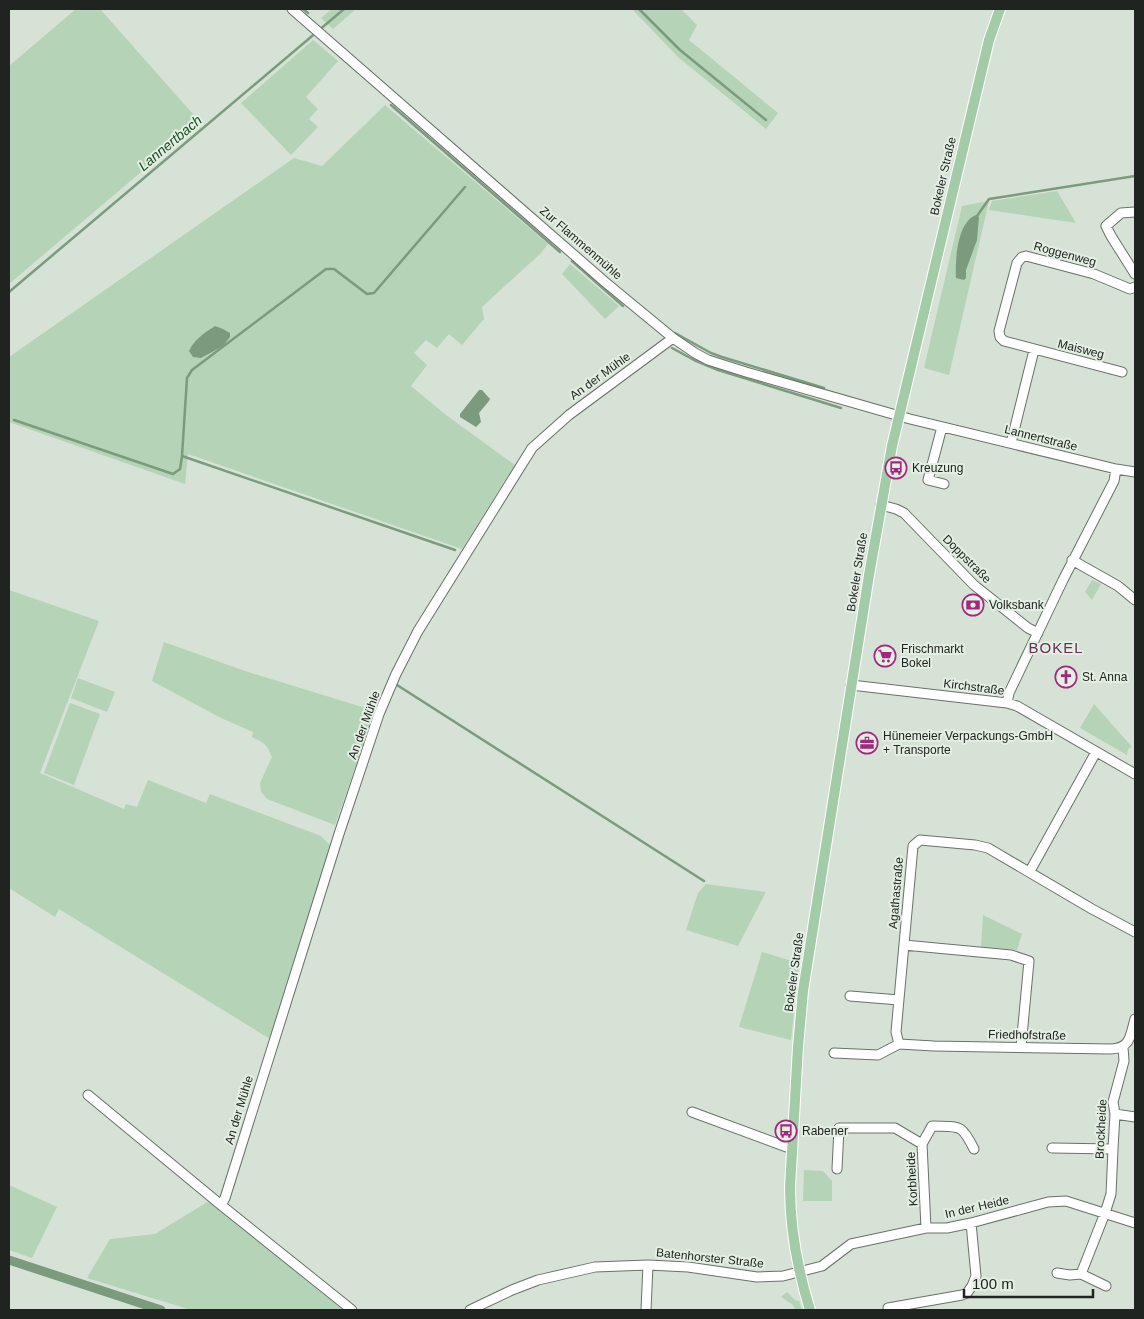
<svg xmlns="http://www.w3.org/2000/svg" width="1144" height="1319" viewBox="0 0 1144 1319" font-family="Helvetica,sans-serif">
  <style>
    .green { fill: #b5d3b6 }
    .water { fill: #7c9b7e }
    .lines { fill: none; stroke-linecap: round; stroke-linejoin: round }
    .stream { stroke: #7c9b7e; stroke-width: 2.5 }
    .canal { stroke: #7c9b7e; stroke-width: 9 }
    .minor-casing { stroke: #687368; stroke-width: 11 }
    .major-casing { stroke: #fff; stroke-width: 12 }
    .minor { stroke: #fff; stroke-width: 9 }
    .major { stroke: #a4cba7; stroke-width: 10 }
    .labels { text-anchor: middle; dominant-baseline: central; stroke-width: 4; stroke-linejoin: round; paint-order: stroke }
    .street-label { font-size: 12px; fill: #202420; stroke: #e3efe3 }
    .poi-label { font-size: 12px; fill: #202420; stroke: #e3efe3; text-anchor: start }
    .water-label { font-size: 14px; font-style: italic; fill: #1e4c23; stroke: #e3efe3 }
    .quarter-label { font-size: 15px; letter-spacing: 1px; fill: #6a2e54; stroke: #e3efe3 }
  </style>
  <rect width="100%" height="100%" fill="#d6e2d6"/>
  <path class="green" d="M 76,9 L 100,9 L 200,122 L 9,284 L 9,66 Z
    M 332,9 L 356,9 L 333,29 L 321,18 Z
    M 632,9 L 681,9 L 697,25 L 689,40 L 778,113 L 766,129 L 678,57 Z
    M 313,40 L 338,61 L 306,97 L 318,109 L 309,119 L 318,127 L 291,155 L 241,103 Z
    M 385,105 L 548,244 L 541,253 L 482,307 L 484,319 L 462,345 L 449,334 L 437,348 L 426,340 L 414,353 L 427,365 L 411,386 L 446,415 L 515,465 L 462,549 L 188,454 L 185,484 L 9,422 L 9,357 L 294,158 L 322,166 Z
    M 1057,191 L 1076,223 L 989,210 L 992,201 Z
    M 989,201 L 949,375 L 924,368 L 962,206 Z
    M 570,264 L 619,306 L 605,319 L 562,274 Z
    M 1092,580 L 1101,584 L 1092,600 L 1085,592 Z
    M 9,590 L 99,621 L 40,773 L 124,809 L 126,804 L 137,807 L 148,780 L 206,803 L 210,794 L 321,836 L 331,846 L 270,1039 L 59,909 L 55,917 L 9,888 Z
    M 164,642 L 245,671 L 375,711 L 335,825 L 267,799 L 261,792 L 260,783 L 272,757 C 267,744 264,743 252,737 L 253,732 L 221,718 L 152,681 Z
    M 78,678 L 115,692 L 107,712 L 71,698 Z
    M 70,703 L 100,714 L 74,785 L 44,773 Z
    M 1094,704 L 1132,747 L 1128,749 L 1127,755 L 1080,728 Z
    M 706,884 L 766,892 L 738,946 L 686,930 L 698,893 Z
    M 983,915 L 1022,934 L 1017,950 L 981,947 Z
    M 762,952 L 799,963 L 791,1040 L 739,1027 Z
    M 804,1170 L 823,1171 L 832,1181 L 832,1201 L 803,1201 Z
    M 9,1185 L 57,1207 L 32,1258 L 9,1250 Z
    M 209,1201 L 343,1310 L 191,1310 L 87,1278 L 110,1239 L 155,1234 Z
    M 787,1292 L 795,1300 L 799,1301 L 802,1310 L 795,1310 L 793,1305 L 781,1297 Z"/>
  <path class="water" d="M 976,215 L 979,217 L 977,240 L 966,270 L 966,278 L 964,280 L 956,278 C 955,261 957,222 976,215 Z
    M 215,326 L 223,329 L 230,333 L 230,337 L 223,346 L 201,358 L 193,357 L 189,351 C 194,340 204,333 215,326 Z
    M 479,390 L 482,390 L 490,399 L 489,401 L 479,413 L 481,422 L 476,427 L 460,417 L 460,414 Z"/>
  <g class="lines">
    <path class="stream" d="M 303,9 L 308,13
      M 639,9 L 680,50 L 766,120
      M 391,105 L 560,252
      M 977,216 L 989,199 L 1135,176
      M 572,261 L 623,306
      M 9,292 L 344,9
      M 675,333 L 711,353 L 722,357 L 824,388
      M 672,348 L 694,360 L 718,370 L 841,408
      M 14,420 L 173,474 L 180,469 L 182,456 L 187,378 L 192,370 L 326,269 L 334,269 L 367,294 L 374,293 L 465,187
      M 182,456 L 455,550
      M 397,685 L 704,881"/>
    <path class="canal" d="M 9,1260 L 161,1310"/>
    <g class="minor-casing">
      <path id="minor" d="M 292,9 L 605,282 L 673,338 L 695,353 L 708,360 L 746,372 L 910,419 L 1116,469 L 1135,472
        M 1135,212 L 1121,213 L 1106,226 L 1111,236 L 1135,274
        M 1122,372 L 1004,341 L 1000,337 L 999,331 L 1017,263 L 1022,257 L 1026,256 L 1094,274 L 1130,289 L 1135,287
        M 942,427 L 928,480 L 944,484
        M 1011,443 L 1034,350
        M 881,505 L 896,509 L 904,513 L 974,585 L 1028,628 L 1038,633
        M 1072,560 L 1118,586 L 1135,600
        M 851,685 L 1007,703 L 1017,706 L 1135,774
        M 1007,703 L 1009,693 L 1063,580 L 1114,481 L 1116,469
        M 1030,871 L 1096,752
        M 1135,932 L 1092,909 L 988,848 L 975,845 L 920,840 L 913,846 L 896,1032 L 899,1044 L 934,1046 L 1111,1049 C 1131,1048 1130,1036 1135,1019
        M 904,945 L 1011,955 L 1029,961 L 1021,1047
        M 850,996 L 899,1000
        M 834,1053 L 878,1055 L 899,1044
        M 88,1095 L 221,1205 L 352,1310
        M 692,1112 L 792,1149
        M 1115,1114 L 1135,1117
        M 1052,1148 L 1113,1149
        M 837,1169 L 839,1128 L 895,1128 L 922,1144
        M 221,1205 L 225,1198 L 339,834 L 379,714 L 396,674 L 418,631 L 532,448 L 569,415 L 673,338
        M 926,1228 L 922,1144 L 932,1126 C 960,1127 961,1123 974,1149
        M 1057,1273 L 1070,1275 L 1081,1274
        M 1106,1286 L 1081,1274 L 1105,1213 L 1111,1194 L 1113,1149 L 1115,1114 L 1113,1102 L 1124,1061 L 1123,1047
        M 888,1308 L 962,1295 L 967,1293 L 972,1286 L 976,1276 L 971,1223
        M 470,1310 L 512,1290 L 538,1280 L 595,1267 L 648,1265 L 688,1267 L 757,1277 L 783,1276 L 822,1266 L 851,1244 L 926,1228 L 947,1228 L 971,1223 L 1048,1202 L 1066,1201 L 1135,1223
        M 646,1310 L 648,1265"/>
    </g>
    <g class="major-casing">
      <path id="major" d="M 810,1310 C 798,1271 790,1229 790,1187 L 798,1047 L 803,991 L 869,575 L 892,446 L 989,40 L 1000,9"/>
    </g>
    <use href="#minor" class="minor"/>
    <use href="#major" class="major"/>
  </g>
  <defs>
    <g id="bus-ring" transform="scale(1.125)"><circle r="9.5" fill="#e3efe3" stroke="#a3287c" stroke-width="1.5"/><path d="M-5-6H5V4H4V6H2V4H-2V6H-4V4H-5ZM-3.5-4V0h7V-4ZM-3.5 1.2v1.5H-2V1.2ZM2 1.2v1.5H3.5V1.2Z" fill="#a3287c"/></g>
    <g id="bank-ring" transform="scale(1.125)"><circle r="9.5" fill="#e3efe3" stroke="#a3287c" stroke-width="1.5"/><path d="M-6-4H6V4H-6ZM0-2.3a2.3 2.3 0 1 0 0 4.6a2.3 2.3 0 1 0 0-4.6Z" fill="#a3287c"/></g>
    <g id="supermarket-ring" transform="scale(1.125)"><circle r="9.5" fill="#e3efe3" stroke="#a3287c" stroke-width="1.5"/><path d="M-6-5.5h2.5l.6 2H6L4.5 2H-2.5L-4.4-4H-6ZM-1.5 3.2a1.3 1.3 0 1 0 .1 0ZM3 3.2a1.3 1.3 0 1 0 .1 0Z" fill="#a3287c"/></g>
    <g id="church-ring" transform="scale(1.125)"><circle r="9.5" fill="#e3efe3" stroke="#a3287c" stroke-width="1.5"/><path d="M-1.2-6h2.4v3.5h3.3v2.4h-3.3V6h-2.4V-.1h-3.3v-2.4h3.3Z" fill="#a3287c"/></g>
    <g id="office-ring" transform="scale(1.125)"><circle r="9.5" fill="#e3efe3" stroke="#a3287c" stroke-width="1.5"/><path d="M-6-3h4V-5.5h4V-3h4V5H-6ZM-1-4.5V-3h2v-1.5ZM-6 0V1H6V0Z" fill="#a3287c"/></g>
  </defs>
  <g fill-rule="evenodd">
    <use href="#bus-ring" x="896" y="468"/>
    <use href="#bank-ring" x="973" y="605"/>
    <use href="#supermarket-ring" x="885" y="656"/>
    <use href="#church-ring" x="1066" y="677"/>
    <use href="#office-ring" x="867" y="743"/>
    <use href="#bus-ring" x="786" y="1131"/>
  </g>
  <g class="labels">
    <g class="street-label">
      <text transform="translate(943 176) rotate(-77)">Bokeler Straße</text>
      <text transform="translate(581 243) rotate(41)">Zur Flammenmühle</text>
      <text transform="translate(1065 254) rotate(15)">Roggenweg</text>
      <text transform="translate(1081 349) rotate(14)">Maisweg</text>
      <text transform="translate(600 376) rotate(-36)">An der Mühle</text>
      <text transform="translate(1041 438) rotate(14)">Lannertstraße</text>
      <text transform="translate(967 559) rotate(45)">Doppstraße</text>
      <text transform="translate(857 572) rotate(-81)">Bokeler Straße</text>
      <text transform="translate(974 687) rotate(7)">Kirchstraße</text>
      <text transform="translate(364 725) rotate(-70)">An der Mühle</text>
      <text transform="translate(896 893) rotate(-85)">Agathastraße</text>
      <text transform="translate(794 972) rotate(-82)">Bokeler Straße</text>
      <text transform="translate(1027 1035) rotate(1)">Friedhofstraße</text>
      <text transform="translate(239 1110) rotate(-73)">An der Mühle</text>
      <text transform="translate(1101 1129) rotate(-87)">Brockheide</text>
      <text transform="translate(912 1179) rotate(-93)">Korbheide</text>
      <text transform="translate(977 1207) rotate(-13)">In der Heide</text>
      <text transform="translate(710 1258) rotate(6)">Batenhorster Straße</text>
    </g>
    <g class="poi-label">
      <text x="912" y="468">Kreuzung</text>
      <text x="989" y="605">Volksbank</text>
      <text x="901" y="649">Frischmarkt<tspan x="901" dy="14">Bokel</tspan></text>
      <text x="1082" y="677">St. Anna</text>
      <text x="883" y="736">Hünemeier Verpackungs-GmbH<tspan x="883" dy="14">+ Transporte</tspan></text>
      <text x="802" y="1131">Rabener</text>
    </g>
    <g class="water-label">
      <text transform="translate(170 143) rotate(-40)">Lannertbach</text>
    </g>
    <g class="quarter-label">
      <text x="1056" y="647">BOKEL</text>
    </g>
  </g>
  <rect width="1144" height="1319" fill="none" stroke="#202420" stroke-width="20"/>
  <path d="M964 1289v8h129v-8" fill="none" stroke="#202420" stroke-width="2.5"/>
  <text x="972" y="1289" font-size="15" fill="#202420" stroke="#e3efe3" stroke-width="4" paint-order="stroke">100 m</text>
</svg>
